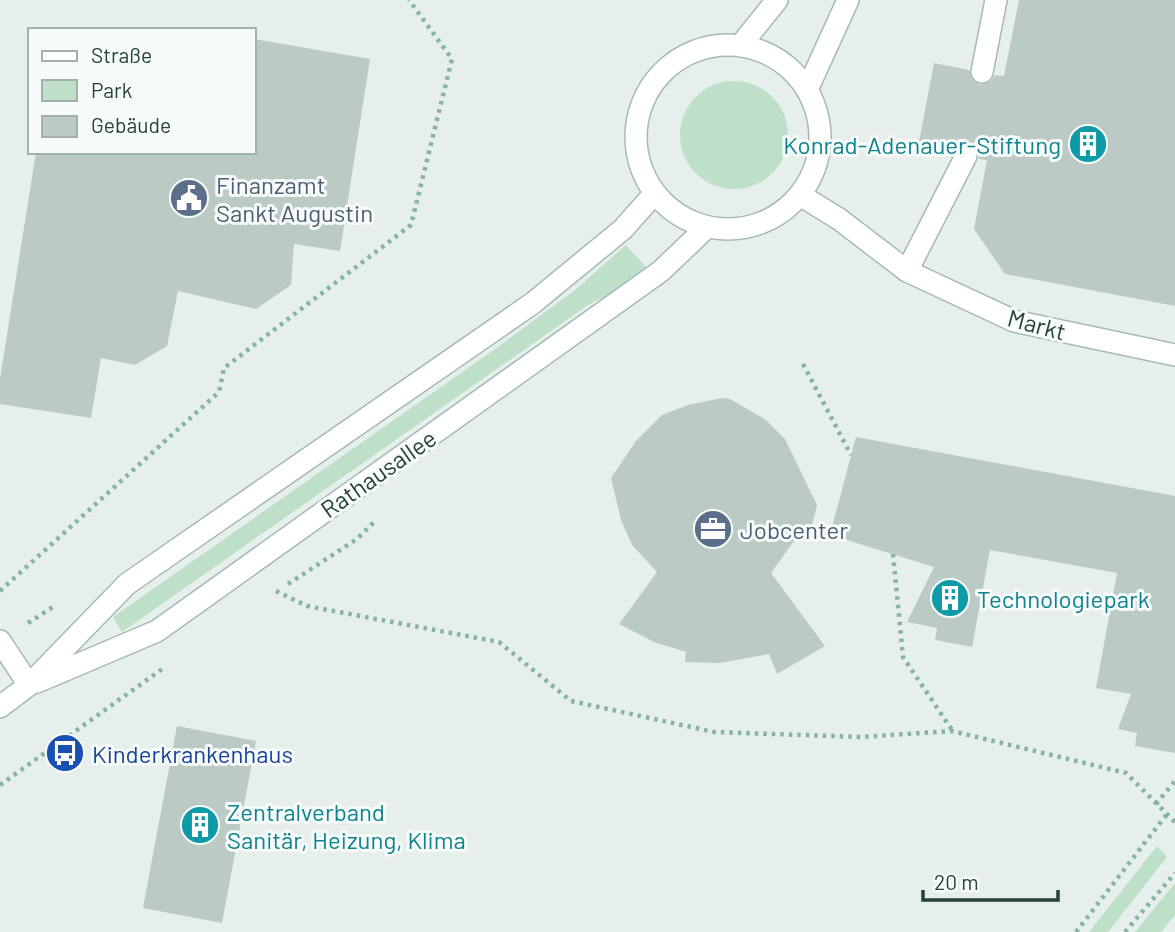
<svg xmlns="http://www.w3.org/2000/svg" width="1175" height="932" viewBox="0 0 1175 932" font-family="Barlow,sans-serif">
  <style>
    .green { fill: #bfe0c8 }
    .building { fill: #bbcac4 }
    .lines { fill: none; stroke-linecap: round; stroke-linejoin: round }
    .lane-casing { stroke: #a8b8b2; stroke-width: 24 }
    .street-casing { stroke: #a8b8b2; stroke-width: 24 }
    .secondary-casing { stroke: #a4bbb3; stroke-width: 24 }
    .path { stroke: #86b3a5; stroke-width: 4.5; stroke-dasharray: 3.5 5; stroke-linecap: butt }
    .lane { stroke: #fff; stroke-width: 21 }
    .street { stroke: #fff; stroke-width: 21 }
    .secondary { stroke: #fff; stroke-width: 21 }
    .labels { text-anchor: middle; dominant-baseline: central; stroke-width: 6; stroke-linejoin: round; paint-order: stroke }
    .culture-label { font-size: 24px; fill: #0d838f; stroke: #f7fbf9; text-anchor: start }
    .service-label { font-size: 24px; fill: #4e5e75; stroke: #f7fbf9; text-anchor: start }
    .street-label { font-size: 24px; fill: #24423a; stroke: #f7fbf9 }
    .transit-label { font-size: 24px; fill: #164399; stroke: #f7fbf9; text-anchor: start }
  </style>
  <rect width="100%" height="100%" fill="#e6efeb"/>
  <path class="green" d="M680 135a54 54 0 1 1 108 0a54 54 0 1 1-108 0Z
    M 626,245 L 646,267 L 621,288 L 588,305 L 122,632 L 113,617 L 498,347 L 575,290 Z
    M 1157,846 L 1167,857 L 1108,932 L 1089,932 Z
    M 1175,883 L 1175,915 L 1161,932 L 1135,932 Z"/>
  <path class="building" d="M 1019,0 L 1175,0 L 1175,306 L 1005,274 L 974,229 L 987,160 L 979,159 L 977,148 L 966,143 L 958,145 L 952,154 L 918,147 L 934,63 L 969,70 L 973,81 L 980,85 L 991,81 L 995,75 L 1004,76 Z
    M 254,39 L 370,59 L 340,251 L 294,244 L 291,285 L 256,309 L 178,291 L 167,346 L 135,365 L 101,358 L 91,418 L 0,404 L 0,379 L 36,152 L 254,152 Z
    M 722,398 L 730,399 L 766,420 L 785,439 L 817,505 L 811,529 L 804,527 L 771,573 L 825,646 L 777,674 L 769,654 L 720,663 L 685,662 L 686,652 L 654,642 L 619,624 L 657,572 L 632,545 L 621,520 L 611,478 L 636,441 L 662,415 L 688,405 Z
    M 856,437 L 1175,496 L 1175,753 L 1135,746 L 1137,733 L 1118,729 L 1131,694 L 1096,688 L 1117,573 L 990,550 L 972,647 L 935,640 L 937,628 L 907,622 L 934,567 L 850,541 L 831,531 Z
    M 177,726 L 256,741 L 222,923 L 143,908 Z"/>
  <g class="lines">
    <g class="lane-casing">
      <path id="lane" d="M 982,72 L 996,0
        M 907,271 L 966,156"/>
    </g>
    <g class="street-casing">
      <path id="street" d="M 0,641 L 29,685"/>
    </g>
    <g class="secondary-casing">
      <path id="secondary" d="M636 137a92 92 0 1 1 184 0a92 92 0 1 1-184 0Z
        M 740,46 L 777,0
        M 807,90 L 848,0
        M 800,195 L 839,219 L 907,271 L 1014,321 L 1175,355
        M 37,682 L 157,631 L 661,271 L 707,227
        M 0,707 L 29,685 L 127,584 L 533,303 L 623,229 L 655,193"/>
    </g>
    <path class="path" d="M 803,364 L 851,455
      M 893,554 L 903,657 L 952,730
      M 288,584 L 357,539 L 374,522
      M 0,591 L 219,392 L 224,368 L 411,225 L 452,59 L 409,0
      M 276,591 L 307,606 L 499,642 L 571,701 L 714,732 L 861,737 L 952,731 L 1126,773 L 1175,822
      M 28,623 L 53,607
      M 0,785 L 165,667
      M 1156,804 L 1175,781
      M 1076,932 L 1167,814
      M 1125,932 L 1175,873"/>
    <use href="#lane" class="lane"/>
    <use href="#street" class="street"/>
    <use href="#secondary" class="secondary"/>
  </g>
  <defs>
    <g id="building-disc" transform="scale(2.0125)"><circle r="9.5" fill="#0f9aa8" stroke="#f7fbf9"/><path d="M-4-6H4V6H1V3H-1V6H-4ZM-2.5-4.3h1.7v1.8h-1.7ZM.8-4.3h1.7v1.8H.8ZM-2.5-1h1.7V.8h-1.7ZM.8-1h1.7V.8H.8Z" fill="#fff"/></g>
    <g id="civic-disc" transform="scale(2.0125)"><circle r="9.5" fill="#5c6f8a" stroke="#f7fbf9"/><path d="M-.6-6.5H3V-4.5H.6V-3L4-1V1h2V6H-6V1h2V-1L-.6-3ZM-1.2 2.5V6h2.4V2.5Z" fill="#fff"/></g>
    <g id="office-disc" transform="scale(2.0125)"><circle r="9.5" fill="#5c6f8a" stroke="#f7fbf9"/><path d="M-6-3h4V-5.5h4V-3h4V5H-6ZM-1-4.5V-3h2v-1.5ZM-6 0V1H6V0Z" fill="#fff"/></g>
    <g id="bus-disc" transform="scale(2.0125)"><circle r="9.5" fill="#1a4fb4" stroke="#f7fbf9"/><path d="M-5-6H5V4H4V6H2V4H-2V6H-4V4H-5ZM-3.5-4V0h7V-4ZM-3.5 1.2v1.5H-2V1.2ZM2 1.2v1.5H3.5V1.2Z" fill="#fff"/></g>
  </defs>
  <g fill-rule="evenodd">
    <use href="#building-disc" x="1088" y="144"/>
    <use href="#civic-disc" x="189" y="198"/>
    <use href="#office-disc" x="713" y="529"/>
    <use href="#building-disc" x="950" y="598"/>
    <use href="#bus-disc" x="65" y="753"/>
    <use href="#building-disc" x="200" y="825"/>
  </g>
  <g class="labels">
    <g class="culture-label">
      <text x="1061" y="144" text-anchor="end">Konrad-Adenauer-Stiftung</text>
      <text x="977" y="598">Technologiepark</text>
      <text x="227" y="811">Zentralverband<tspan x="227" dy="28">Sanitär, Heizung, Klima</tspan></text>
    </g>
    <g class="service-label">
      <text x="216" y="184">Finanzamt<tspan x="216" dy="28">Sankt Augustin</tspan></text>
      <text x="740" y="529">Jobcenter</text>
    </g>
    <g class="street-label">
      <text transform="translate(1037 324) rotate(15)">Markt</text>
      <text transform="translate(378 473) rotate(-35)">Rathausallee</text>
    </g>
    <g class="transit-label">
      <text x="92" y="753">Kinderkrankenhaus</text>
    </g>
  </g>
  <rect x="28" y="28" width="228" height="126" fill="#f7fbf9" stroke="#a3b1ad" stroke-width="2"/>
  <rect x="42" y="51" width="35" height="10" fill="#ffffff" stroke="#a3b1ad" stroke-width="2"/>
  <text x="91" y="63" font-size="21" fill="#24423a">Straße</text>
  <rect x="42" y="80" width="35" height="21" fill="#bfe0c8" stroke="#a3b1ad" stroke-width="2"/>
  <text x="91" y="98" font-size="21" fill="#24423a">Park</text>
  <rect x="42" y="116" width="35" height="21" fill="#bbcac4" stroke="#a3b1ad" stroke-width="2"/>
  <text x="91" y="133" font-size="21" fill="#24423a">Gebäude</text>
  <path d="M923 890v10h135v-10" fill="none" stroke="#24423a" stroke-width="3.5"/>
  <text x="934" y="890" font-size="21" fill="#24423a" stroke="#f7fbf9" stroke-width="5" paint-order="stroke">20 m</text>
</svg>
